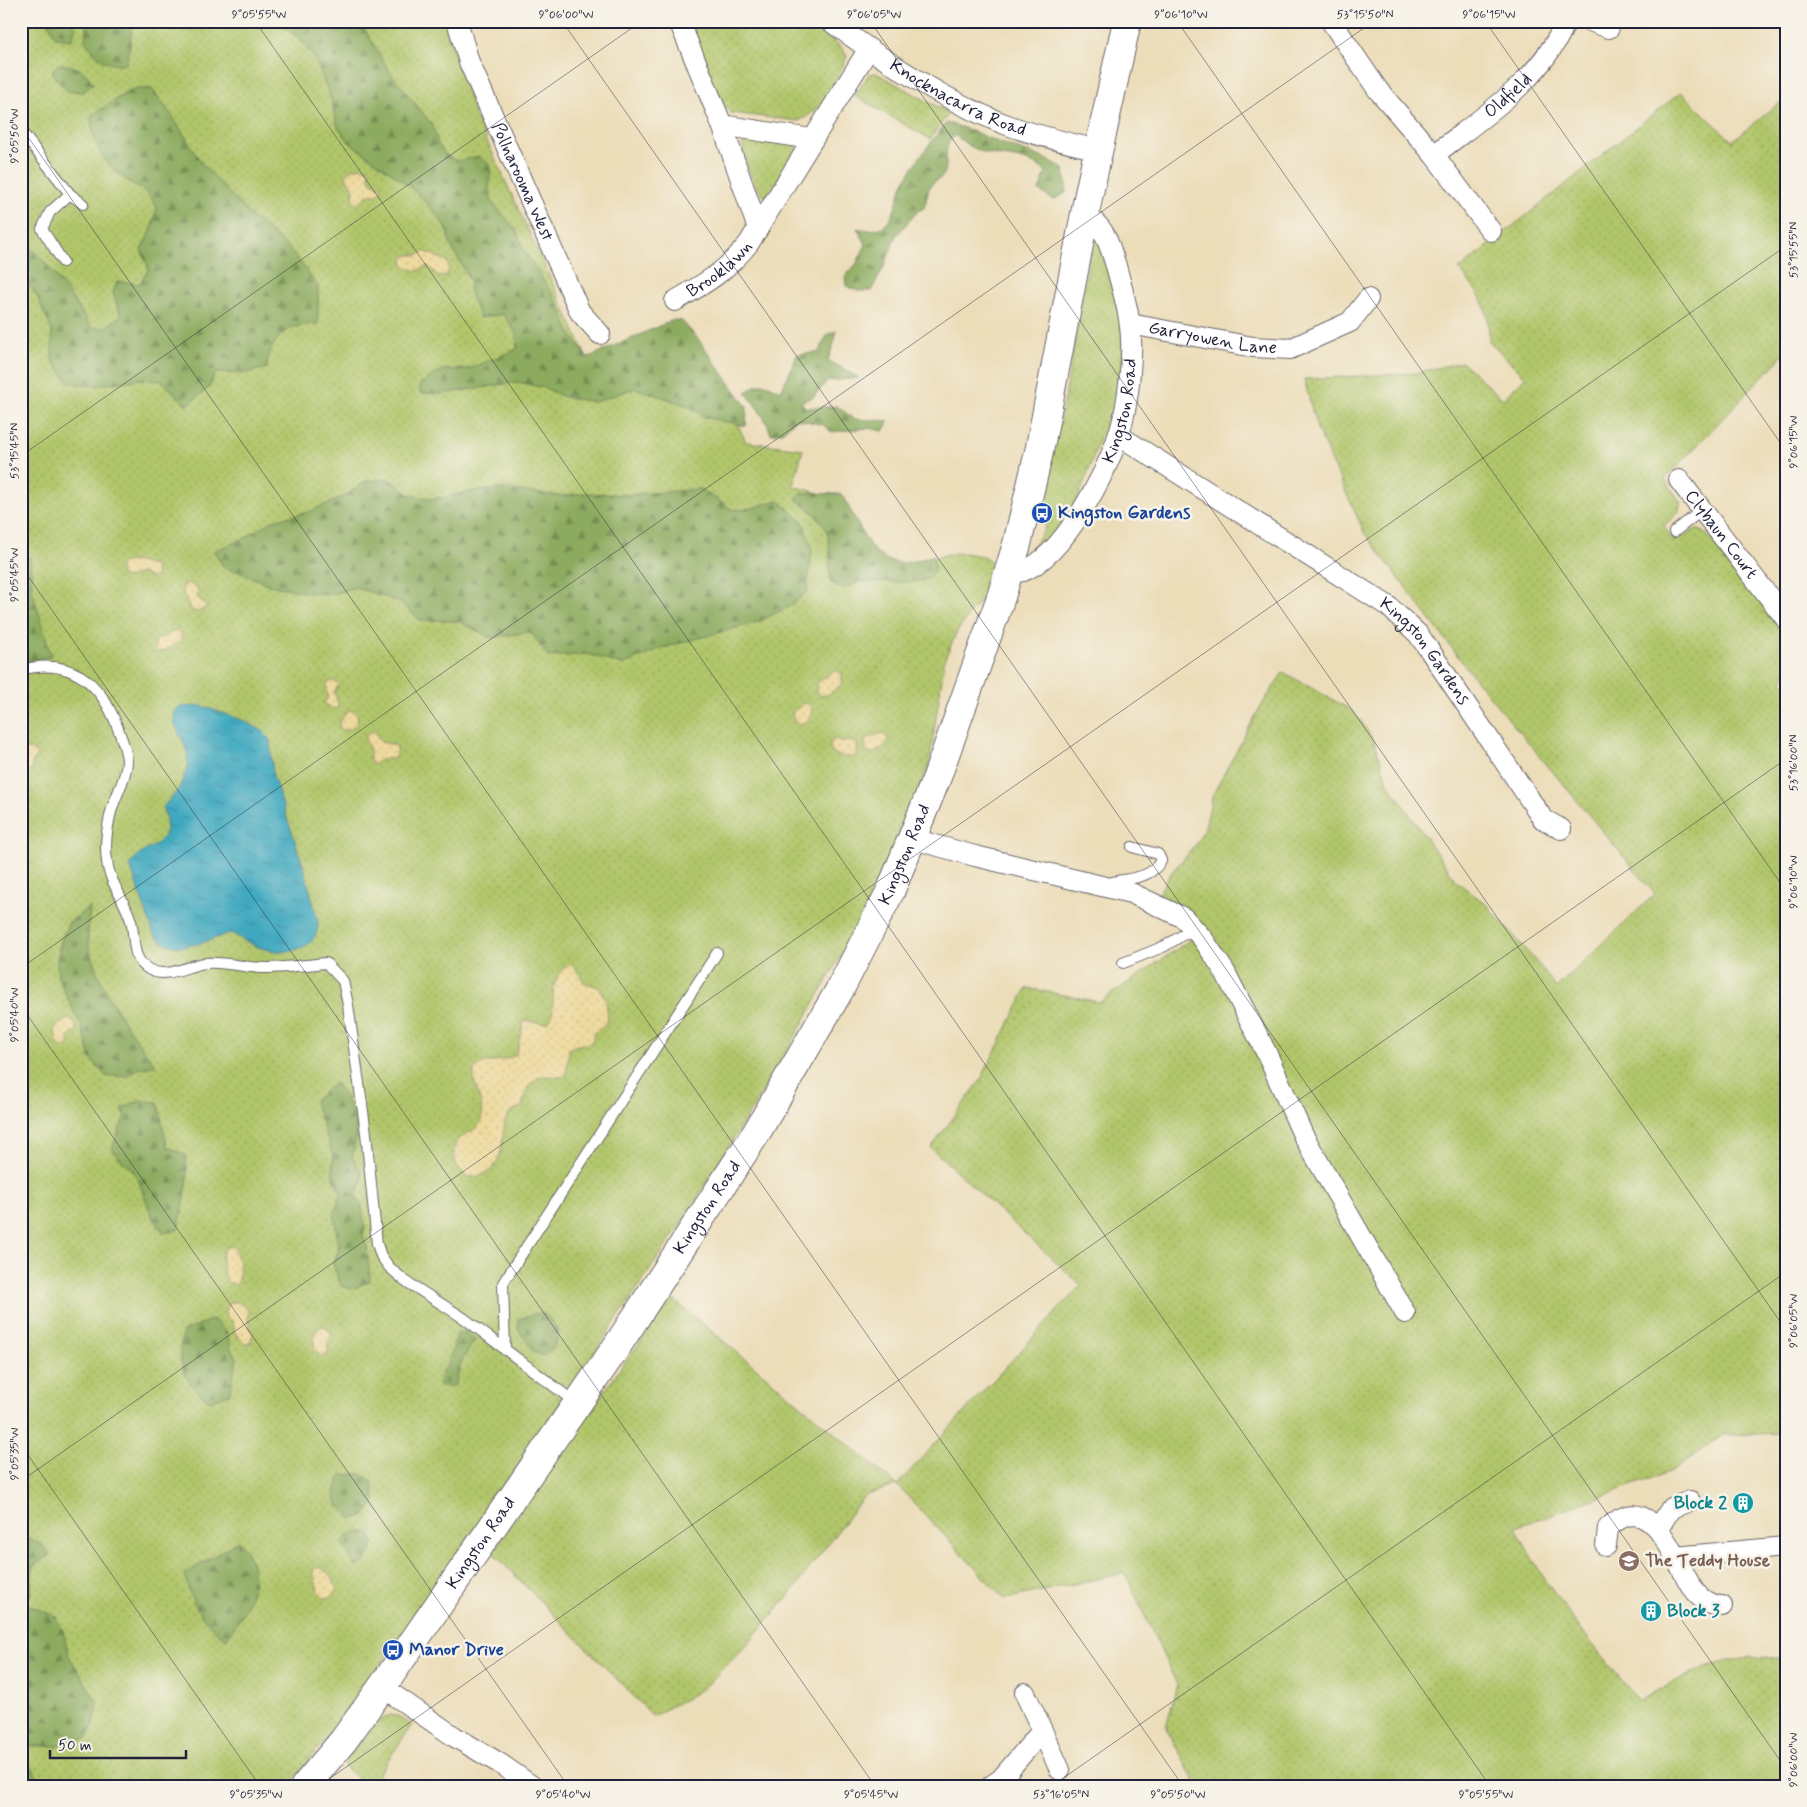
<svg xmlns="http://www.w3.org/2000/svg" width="1807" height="1807" viewBox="0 0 1807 1807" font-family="Mynerve,sans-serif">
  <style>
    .grass { fill: url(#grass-dots); stroke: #6a7453 }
    .forest { fill: url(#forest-firs); stroke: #57664d }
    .sand { fill: url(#sand-dots); stroke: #887e6c }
    .water { fill: url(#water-ripples); stroke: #31667e }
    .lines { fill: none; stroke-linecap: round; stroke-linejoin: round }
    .lane-casing { stroke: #696367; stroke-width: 12 }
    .street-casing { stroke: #696367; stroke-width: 22 }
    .secondary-casing { stroke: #696367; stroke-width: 30 }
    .lane { stroke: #fff; stroke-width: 10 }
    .street { stroke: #fff; stroke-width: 20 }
    .secondary { stroke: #fff; stroke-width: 28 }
    .ticks { fill: none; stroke: #22223b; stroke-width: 1; stroke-opacity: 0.45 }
    .labels { text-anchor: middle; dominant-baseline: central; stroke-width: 5; stroke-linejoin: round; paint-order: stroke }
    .street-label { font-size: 18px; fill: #22223b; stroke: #f7f3e8 }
    .transit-label { font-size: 18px; font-weight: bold; fill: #164399; stroke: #f7f3e8; text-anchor: start }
    .culture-label { font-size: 18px; font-weight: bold; fill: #0d838f; stroke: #f7f3e8; text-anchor: end }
    .education-label { font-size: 18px; font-weight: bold; fill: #785e54; stroke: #f7f3e8; text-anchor: start }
    .neatline { fill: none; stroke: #22223b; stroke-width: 2 }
    .ticks-label { font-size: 12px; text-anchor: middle; fill: #22223b }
  </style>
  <defs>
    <pattern id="grass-dots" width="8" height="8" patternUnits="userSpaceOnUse" patternTransform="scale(1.25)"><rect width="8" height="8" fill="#b1c66b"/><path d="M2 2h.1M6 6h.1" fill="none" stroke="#98aa5e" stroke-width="1.8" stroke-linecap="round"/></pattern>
    <pattern id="forest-firs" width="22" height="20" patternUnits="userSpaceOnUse" patternTransform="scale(1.25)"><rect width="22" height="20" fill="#8cab5f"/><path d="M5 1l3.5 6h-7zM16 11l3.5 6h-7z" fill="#728b50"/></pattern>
    <pattern id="sand-dots" width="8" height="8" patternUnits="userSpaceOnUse" patternTransform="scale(1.25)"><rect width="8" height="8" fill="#eeda9e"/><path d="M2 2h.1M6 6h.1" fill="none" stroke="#ccbb89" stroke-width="1.8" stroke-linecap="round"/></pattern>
    <pattern id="water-ripples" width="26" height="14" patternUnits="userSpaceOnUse" patternTransform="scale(1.25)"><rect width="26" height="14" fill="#40a9c0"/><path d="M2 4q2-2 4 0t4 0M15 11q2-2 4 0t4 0" fill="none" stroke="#35899d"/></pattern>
  </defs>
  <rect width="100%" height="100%" fill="#f7f3e8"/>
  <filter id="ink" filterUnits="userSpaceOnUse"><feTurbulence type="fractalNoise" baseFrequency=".02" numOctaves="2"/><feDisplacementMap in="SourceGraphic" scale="10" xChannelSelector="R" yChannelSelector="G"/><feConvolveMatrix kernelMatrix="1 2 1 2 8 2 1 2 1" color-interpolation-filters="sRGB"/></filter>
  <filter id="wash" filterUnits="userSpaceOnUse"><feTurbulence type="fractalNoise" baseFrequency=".0096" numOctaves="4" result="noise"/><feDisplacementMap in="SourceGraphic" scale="20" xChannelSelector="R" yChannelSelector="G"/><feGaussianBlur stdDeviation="1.12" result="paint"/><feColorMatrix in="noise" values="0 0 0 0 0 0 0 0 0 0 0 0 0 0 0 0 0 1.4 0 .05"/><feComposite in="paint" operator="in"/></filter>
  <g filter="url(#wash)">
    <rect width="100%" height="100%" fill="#ecddb9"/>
    <path class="grass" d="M 21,21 L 443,21 L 475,115 L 587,358 L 733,415 L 746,442 L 803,449 L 793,486 L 841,499 L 872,556 L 905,569 C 937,559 955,544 989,560 L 993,568 L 993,576 L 987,594 L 971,611 L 957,632 L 945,658 L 929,765 L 856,929 L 779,1065 L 680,1225 L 562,1401 L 357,1700 L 288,1786 L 21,1786 Z
      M 688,21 L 808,21 L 841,47 L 847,56 C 838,79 822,112 798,121 L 731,113 L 720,99 Z
      M 876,73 L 949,113 L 930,139 L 855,96 L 869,74 Z
      M 1681,92 L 1732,141 L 1786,98 L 1786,352 L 1665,479 L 1681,503 L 1678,513 L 1664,526 L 1674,541 L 1696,529 L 1704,532 L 1722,550 L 1786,636 L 1786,676 L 1783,680 L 1786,685 L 1786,1433 L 1723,1435 L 1672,1471 L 1516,1527 C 1546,1592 1594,1646 1639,1701 L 1707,1666 L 1751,1656 L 1759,1660 L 1786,1657 L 1786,1786 L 1197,1786 L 1166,1728 L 1177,1685 L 1125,1573 L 1004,1599 L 897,1485 L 864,1496 L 791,1593 L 742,1650 L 712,1680 L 696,1693 L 653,1716 L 492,1552 L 622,1366 L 673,1299 L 897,1485 L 1081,1285 L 931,1148 L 980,1081 L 1027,988 L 1100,1002 L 1190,940 L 1180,920 L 1157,896 L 1171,873 L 1197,843 L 1205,827 L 1213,794 L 1258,711 L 1283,672 L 1351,710 L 1361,721 L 1374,741 L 1388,783 L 1456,881 L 1486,904 L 1545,972 L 1556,988 L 1655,894 L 1476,680 L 1365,534 L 1317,429 L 1304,379 L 1415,373 L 1462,362 L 1503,399 L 1525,377 L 1489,341 C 1490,306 1480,295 1459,269 Z
      M 743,138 L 797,146 L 798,151 L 766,197 C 753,190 740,152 743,138 Z
      M 1095,239 L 1098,240 C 1110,273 1122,309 1123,344 C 1124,369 1119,395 1113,420 L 1107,424 L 1101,434 C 1085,479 1072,533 1027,557 L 1044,530 L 1051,507 L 1041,504 L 1065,396 L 1092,242 Z
      M 391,1715 L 398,1716 L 412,1725 L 370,1786 L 367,1786 L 344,1767 L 344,1763 C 356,1748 372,1720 391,1715 Z"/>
    <path class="forest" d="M 74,21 L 75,29 L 72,40 L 56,38 L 48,22 Z
      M 87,21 L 132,21 L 130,46 L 126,64 C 103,66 99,58 85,41 Z
      M 280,21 L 360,21 L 389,71 L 433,126 L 438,144 L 446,155 L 457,161 L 479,156 L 491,166 L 489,186 L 492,202 L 516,230 L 524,250 L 559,305 L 570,333 L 587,358 L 673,320 L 682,321 L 699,340 L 747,407 L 746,426 L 704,417 L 689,406 L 635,388 L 595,402 L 564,397 L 545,388 L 518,382 L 441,394 L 420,393 L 420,384 L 442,370 L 469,369 L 517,349 L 516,333 L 503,314 L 480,318 L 470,293 L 470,280 L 450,244 L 446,227 L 427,203 L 408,185 L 349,142 L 338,127 L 330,96 L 315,59 L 299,38 L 286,29 Z
      M 59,64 C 75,66 86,69 93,85 L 83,92 L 67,91 L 56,79 L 52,70 Z
      M 132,89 L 152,89 L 173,117 L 202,164 L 248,213 L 290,249 L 318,286 L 318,324 C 311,325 302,324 294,327 C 278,332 267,352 267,368 L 243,374 L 215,373 L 209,388 L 187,405 L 162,381 L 140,379 L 94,386 L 69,383 L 52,359 L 52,331 L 37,296 L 21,275 L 21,268 L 31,248 C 56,272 73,300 92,328 L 104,328 L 121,316 L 113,293 L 117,281 L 139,284 L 149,269 L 141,250 L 151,231 L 157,208 C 146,187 146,193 129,182 C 103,164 93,147 91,116 Z
      M 946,123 C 965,127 976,133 993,140 C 1017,150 1042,154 1064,169 L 1067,192 L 1054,200 L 1039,191 L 1046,172 C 1031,157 1006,158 986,153 C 975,150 964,143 955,135 C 941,149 949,156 945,172 C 943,179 934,180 931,185 C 927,191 927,201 924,208 L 918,211 L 896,236 L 883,269 L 871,291 L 858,291 L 846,286 L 845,277 L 857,263 L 866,244 L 857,228 C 865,230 876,231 884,226 C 893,220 896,205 899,195 C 904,175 932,141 946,123 Z
      M 836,331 L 835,340 L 828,360 L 859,378 L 828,381 L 813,397 L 801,402 L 806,408 L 837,406 L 854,419 L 889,421 L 883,431 L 868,428 L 831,432 L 824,425 L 797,419 L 782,432 L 771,434 C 765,415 756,408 746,392 C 763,380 765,383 781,391 L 797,355 L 819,352 L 827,335 Z
      M 390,479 L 410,495 L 434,499 L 474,491 L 503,489 L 560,496 L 588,493 L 624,495 L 701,489 L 733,510 L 749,509 L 778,500 L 803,522 L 812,548 L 807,592 L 790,606 L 758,622 L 662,648 L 622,665 L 588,654 L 549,657 L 530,632 L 491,638 L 458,621 L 420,620 L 399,602 L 355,587 L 333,594 L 310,593 L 269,585 L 237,571 L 224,568 L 214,551 L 243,539 L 274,520 L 309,512 L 345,496 L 366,481 Z
      M 802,493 L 841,494 C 868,535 871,581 933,555 L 935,570 L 930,578 L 914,582 L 859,582 L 844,588 L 831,583 C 826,536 840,532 796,499 Z
      M 30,557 L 32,589 L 51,656 L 26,662 L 21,660 L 21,558 Z
      M 90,907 C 89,917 88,927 88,937 C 90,976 131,1035 156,1065 L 136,1069 L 128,1076 L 106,1076 L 91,1059 L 83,1030 L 58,978 L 57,959 L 61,941 L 69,922 Z
      M 335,1083 C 355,1109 360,1125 352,1158 C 364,1173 366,1179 355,1196 L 362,1207 L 365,1227 L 363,1235 L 367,1247 L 370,1281 L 352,1289 L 341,1286 L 333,1264 L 339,1248 L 334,1215 L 341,1193 L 333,1177 L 333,1155 L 314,1101 Z
      M 140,1101 L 158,1102 L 167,1146 L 185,1155 C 191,1180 183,1206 178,1230 L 164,1233 L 152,1216 L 138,1179 L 131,1168 L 122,1161 L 112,1149 L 125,1115 L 122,1108 Z
      M 542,1312 L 550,1319 L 559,1333 L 554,1347 L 543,1356 L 534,1352 L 518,1329 L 519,1319 Z
      M 213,1319 L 227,1332 L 231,1349 L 237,1359 L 229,1394 L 210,1401 C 184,1383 174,1362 184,1331 Z
      M 458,1332 L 468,1333 L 475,1340 L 461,1362 L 455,1385 L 447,1387 L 439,1385 L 441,1373 L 448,1364 Z
      M 360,1474 L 372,1481 L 375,1502 L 365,1515 L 353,1519 C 333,1503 330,1497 342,1475 Z
      M 358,1531 L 370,1533 L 374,1543 L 366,1561 L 356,1567 L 342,1544 L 349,1534 Z
      M 21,1533 L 42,1545 L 50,1555 L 33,1566 L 30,1596 L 25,1604 L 55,1616 L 63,1630 L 69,1656 L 98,1703 L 94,1724 L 87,1738 L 58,1746 L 21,1746 Z
      M 238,1541 C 269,1575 248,1608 226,1639 C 204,1624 189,1601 185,1574 Z
      M 21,1753 L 24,1761 L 32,1767 L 38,1779 L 31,1786 L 21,1786 Z"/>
    <path class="sand" d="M 361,167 L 369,170 L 370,181 L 381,187 L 382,190 L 376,195 L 367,195 L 358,204 L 353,200 L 354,189 L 345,176 L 352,169 Z
      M 424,251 L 447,261 L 449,269 L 446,276 L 439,277 L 431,268 L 427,266 L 417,271 L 404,267 L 403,260 L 406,255 L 418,255 Z
      M 133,561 L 154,566 L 157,575 L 152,578 L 140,573 L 128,578 L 121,576 L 120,566 L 125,562 Z
      M 189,583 L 198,590 L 197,597 L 207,606 L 198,612 L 190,609 L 182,590 L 185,584 Z
      M 176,630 L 182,635 L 181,640 L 165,651 L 157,652 L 154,649 L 156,640 Z
      M 835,670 L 842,674 L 842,684 L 829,694 L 821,696 L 816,691 L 817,683 Z
      M 333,680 L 339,685 L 334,692 L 339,706 L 335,709 L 324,704 L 328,696 L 326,684 Z
      M 805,703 L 809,704 L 812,709 L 809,720 L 800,725 L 794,721 L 792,712 Z
      M 348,710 L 354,711 L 358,717 L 357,723 C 354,729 346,731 340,729 L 339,723 Z
      M 374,730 L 381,742 L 395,745 L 397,748 L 395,758 L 380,760 L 373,765 L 370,761 L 370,750 L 364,737 Z
      M 882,733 L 889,739 L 885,746 L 873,754 L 866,752 L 865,739 Z
      M 835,739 L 843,742 L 855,741 L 858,748 L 856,756 C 849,759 836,756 831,751 L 830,742 Z
      M 27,749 L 34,750 L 37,756 L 32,763 L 32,770 L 23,774 L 21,772 L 23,753 Z
      M 568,965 L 573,965 L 585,983 L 599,987 L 606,1001 L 608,1017 L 604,1026 L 594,1033 L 592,1042 C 585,1047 577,1042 569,1049 L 566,1074 L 563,1077 L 543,1076 L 535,1080 L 527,1089 L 522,1107 C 519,1108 514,1109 511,1111 C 495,1124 515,1176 469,1177 C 462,1172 457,1168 455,1160 C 447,1131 480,1138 482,1115 C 483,1098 472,1086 474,1070 C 485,1058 503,1063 516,1055 L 524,1021 C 531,1020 538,1023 544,1023 C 563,1021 541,983 568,965 Z
      M 69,1018 L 75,1022 L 77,1030 L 70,1035 L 68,1046 L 61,1048 L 56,1040 L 55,1027 Z
      M 227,1246 L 234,1247 L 240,1266 L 238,1283 L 235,1285 L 227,1282 C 223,1271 218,1255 227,1246 Z
      M 231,1302 L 238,1302 L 248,1310 L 248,1322 L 253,1334 L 250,1343 L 246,1344 L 235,1333 L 233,1321 L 226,1318 L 225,1310 Z
      M 325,1326 L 332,1335 L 328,1343 L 328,1354 L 321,1357 L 314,1348 L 315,1333 L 320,1327 Z
      M 320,1567 L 332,1576 L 337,1589 L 331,1597 L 323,1598 L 318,1591 L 313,1571 L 315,1568 Z"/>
    <path class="water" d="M 202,706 L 242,720 L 263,731 L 270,740 L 273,776 L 304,868 L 318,922 C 319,950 287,955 265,949 C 252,946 242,938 230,933 C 207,940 171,960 153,932 L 130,865 C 139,847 166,849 166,826 C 167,819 164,813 163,807 L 179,789 L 188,766 L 187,751 L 174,722 L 175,711 L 180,707 Z"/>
  </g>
  <g filter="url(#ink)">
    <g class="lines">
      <g class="lane-casing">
        <path id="lane" d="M 21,131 L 70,194 L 50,212 L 42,229 L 63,262
          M 70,194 L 83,204
          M 1674,532 L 1702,510
          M 21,670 C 70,657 100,681 117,726 C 121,737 127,750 127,762 C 126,781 114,797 110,816 C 107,829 105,848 107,861 C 109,882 125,900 131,921 C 136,940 130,959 150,970 C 167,979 188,965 205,963 C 225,961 245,968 265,968 C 285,968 306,965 326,963 L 343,981 L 348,1005 L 366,1133 L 377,1244 L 381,1256 L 389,1267 L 404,1280 L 465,1319 L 576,1403
          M 1112,882 C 1129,878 1152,879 1161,860 L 1158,854 L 1132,847
          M 1123,963 L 1165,946 L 1194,928
          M 505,1350 L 503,1283 L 717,953"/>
      </g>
      <g class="street-casing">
        <g id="street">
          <path id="s1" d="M 457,21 L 469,62 L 580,312 L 600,334"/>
          <path d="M 679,21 L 722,125 L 758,229"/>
          <path id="s2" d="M 830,21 C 883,60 949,104 1010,126 C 1038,136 1069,143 1098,150"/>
          <path d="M 1331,21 L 1378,90 L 1434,155 L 1491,231"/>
          <path d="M 1590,21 L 1609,28"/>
          <path d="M 722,125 L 811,139"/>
          <path id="s3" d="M 1434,155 C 1482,117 1542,80 1566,21"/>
          <path id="s4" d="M 675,301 C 704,284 727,271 749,243 L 868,50"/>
          <path id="s5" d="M 1130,324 L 1253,347 L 1290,349 L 1350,322 L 1368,299"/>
          <path id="s6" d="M 1118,435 L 1388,606 L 1418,634 L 1430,651 L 1543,819 L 1561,829"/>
          <path id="s7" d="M 1679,480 L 1786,619"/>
          <path id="s8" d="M 1008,572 C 1013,572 1019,572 1023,571 C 1064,556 1106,473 1119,434 C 1127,409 1130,381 1131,355 C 1133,324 1124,295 1116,266 C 1110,248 1105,223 1085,217"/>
          <path d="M 913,839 L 975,856 L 1131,893 L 1184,918 L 1203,939 L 1225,972 L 1266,1052 L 1303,1135 L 1405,1313"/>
          <path d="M 1658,1529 L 1671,1508 L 1690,1501"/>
          <path d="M 1606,1546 L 1608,1528 C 1653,1484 1675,1565 1695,1592 C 1702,1600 1711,1606 1722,1606"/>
          <path d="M 1674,1557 L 1786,1547"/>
          <path d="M 382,1687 L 455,1737 L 499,1763 L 532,1786"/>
          <path d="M 1025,1693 L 1060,1770"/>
          <path d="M 991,1786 L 1001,1779 L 1042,1731"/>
        </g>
      </g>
      <g class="secondary-casing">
        <g id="secondary">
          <path id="s9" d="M 305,1786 L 343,1741 L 382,1687 L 615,1349 L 755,1135 L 839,991 L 890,892 L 937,777 L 1001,597 L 1017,544 L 1039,452 L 1089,193 L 1127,21"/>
        </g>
      </g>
      <use href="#lane" class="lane"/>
      <use href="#street" class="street"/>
      <use href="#secondary" class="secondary"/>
    </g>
  </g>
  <path class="ticks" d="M 255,21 L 1490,1786M 562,21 L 1786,1769M 870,21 L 1786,1330M 1177,21 L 1786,891M 1485,21 L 1786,451M 21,127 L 1183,1786M 21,456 L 642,21M 21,566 L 875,1786M 21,968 L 1374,21M 21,1006 L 568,1786M 21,1445 L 260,1786M 21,1481 L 1786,246M 319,1786 L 1786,759M 1052,1786 L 1786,1272M 1784,1786 L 1786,1785"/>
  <defs>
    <g id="bus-disc" transform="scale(1.125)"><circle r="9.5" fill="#1a4fb4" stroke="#f7f3e8"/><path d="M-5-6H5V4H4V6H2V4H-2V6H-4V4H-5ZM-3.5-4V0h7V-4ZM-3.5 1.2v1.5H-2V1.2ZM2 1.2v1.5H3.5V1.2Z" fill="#fff"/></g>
    <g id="building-disc" transform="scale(1.125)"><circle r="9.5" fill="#0f9aa8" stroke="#f7f3e8"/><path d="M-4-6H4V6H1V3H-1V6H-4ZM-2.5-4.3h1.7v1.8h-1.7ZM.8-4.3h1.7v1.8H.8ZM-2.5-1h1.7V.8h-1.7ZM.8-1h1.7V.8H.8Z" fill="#fff"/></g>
    <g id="school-disc" transform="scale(1.125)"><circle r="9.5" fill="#8d6e63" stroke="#f7f3e8"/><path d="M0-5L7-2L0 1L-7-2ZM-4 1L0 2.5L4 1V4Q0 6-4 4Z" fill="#fff"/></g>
  </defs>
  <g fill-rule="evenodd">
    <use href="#bus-disc" x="1042" y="513"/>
    <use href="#building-disc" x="1743" y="1503"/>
    <use href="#school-disc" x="1629" y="1561"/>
    <use href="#building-disc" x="1651" y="1611"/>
    <use href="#bus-disc" x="393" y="1650"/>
  </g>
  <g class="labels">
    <g class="street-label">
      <text stroke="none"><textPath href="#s3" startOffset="95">Oldfield</textPath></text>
      <text stroke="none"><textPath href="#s2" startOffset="150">Knocknacarra Road</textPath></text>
      <text stroke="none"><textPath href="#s1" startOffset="174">Pollnarooma West</textPath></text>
      <text stroke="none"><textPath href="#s4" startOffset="55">Brooklawn</textPath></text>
      <text stroke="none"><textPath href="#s5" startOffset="84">Garryowen Lane</textPath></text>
      <text stroke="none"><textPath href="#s8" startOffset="209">Kingston Road</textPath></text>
      <text stroke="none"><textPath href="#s7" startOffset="69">Clybaun Court</textPath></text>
      <text stroke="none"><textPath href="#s6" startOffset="378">Kingston Gardens</textPath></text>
      <text stroke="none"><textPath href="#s9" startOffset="1110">Kingston Road</textPath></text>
      <text stroke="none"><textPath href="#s9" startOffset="705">Kingston Road</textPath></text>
      <text stroke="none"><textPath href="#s9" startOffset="300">Kingston Road</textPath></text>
    </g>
    <g class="transit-label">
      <text x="1058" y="513">Kingston Gardens</text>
      <text x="409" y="1650">Manor Drive</text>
    </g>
    <g class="culture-label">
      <text x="1727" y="1503">Block 2</text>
      <text x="1667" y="1611" text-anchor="start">Block 3</text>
    </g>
    <g class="education-label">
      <text x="1645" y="1561">The Teddy House</text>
    </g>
  </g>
  <rect width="1807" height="1807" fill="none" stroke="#f7f3e8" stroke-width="55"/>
  <path d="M50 1750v8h136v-8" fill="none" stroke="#22223b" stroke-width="2.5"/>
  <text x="58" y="1750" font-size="15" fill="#22223b" stroke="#f7f3e8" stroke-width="4" paint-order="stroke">50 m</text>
  <rect x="28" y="28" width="1752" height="1752" class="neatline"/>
  <g class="ticks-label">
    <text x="259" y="18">9°05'55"W</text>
    <text x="566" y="18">9°06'00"W</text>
    <text x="874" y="18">9°06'05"W</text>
    <text x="1181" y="18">9°06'10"W</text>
    <text x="1365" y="18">53°15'50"N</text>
    <text x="1489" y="18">9°06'15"W</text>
    <text transform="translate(14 136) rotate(-90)" y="4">9°05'50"W</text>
    <text transform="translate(1793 250) rotate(-90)" y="4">53°15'55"N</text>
    <text transform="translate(1793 442) rotate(-90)" y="4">9°06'15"W</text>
    <text transform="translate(14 451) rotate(-90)" y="4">53°15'45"N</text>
    <text transform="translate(14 575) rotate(-90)" y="4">9°05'45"W</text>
    <text transform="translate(1793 763) rotate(-90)" y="4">53°16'00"N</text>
    <text transform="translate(1793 882) rotate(-90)" y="4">9°06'10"W</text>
    <text transform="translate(14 1015) rotate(-90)" y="4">9°05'40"W</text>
    <text transform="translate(1793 1321) rotate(-90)" y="4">9°06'05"W</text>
    <text transform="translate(14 1454) rotate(-90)" y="4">9°05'35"W</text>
    <text transform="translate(1793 1760) rotate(-90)" y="4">9°06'00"W</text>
    <text x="256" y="1798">9°05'35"W</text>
    <text x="563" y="1798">9°05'40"W</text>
    <text x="871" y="1798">9°05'45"W</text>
    <text x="1061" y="1798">53°16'05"N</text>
    <text x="1178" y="1798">9°05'50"W</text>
    <text x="1486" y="1798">9°05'55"W</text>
  </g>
</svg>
